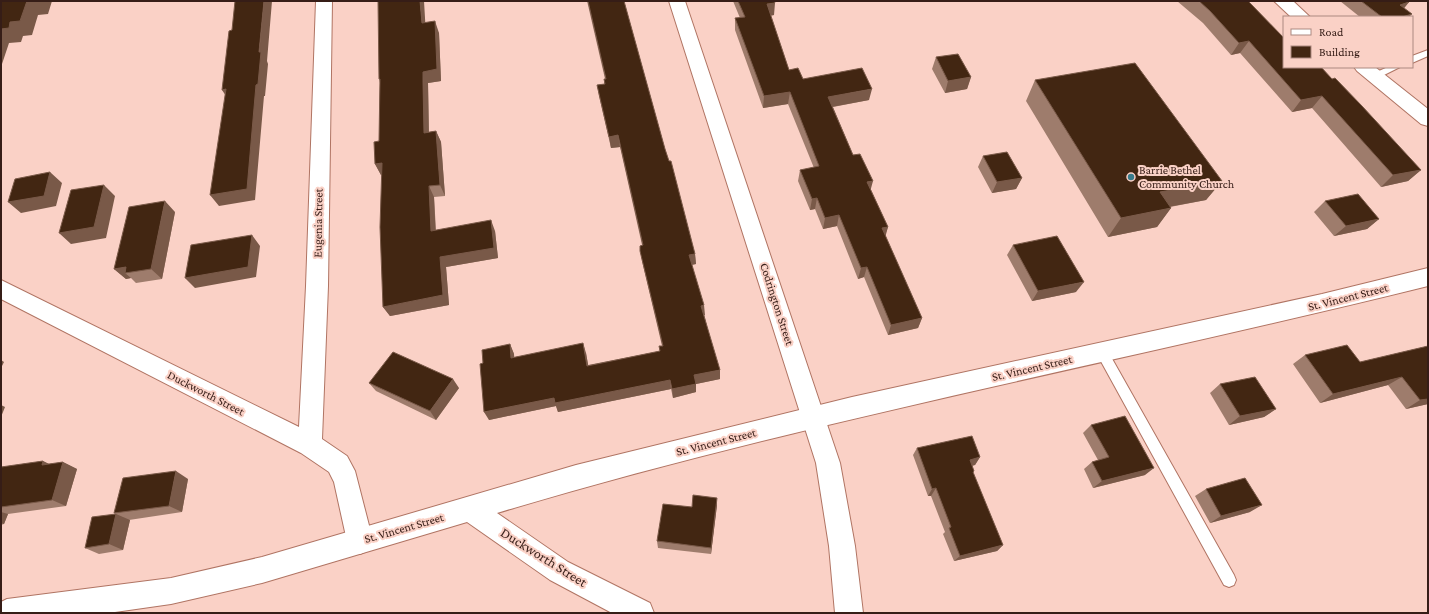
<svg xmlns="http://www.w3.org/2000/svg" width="1429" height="614" viewBox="0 0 1429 614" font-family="'Crimson Pro',serif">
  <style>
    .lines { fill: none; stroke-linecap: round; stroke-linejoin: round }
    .service-casing { stroke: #b07463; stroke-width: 2 }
    .minor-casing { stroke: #b07463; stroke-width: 2 }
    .tertiary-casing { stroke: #b07463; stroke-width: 2 }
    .secondary-casing { stroke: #b07463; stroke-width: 2 }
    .service { fill: #fff; fill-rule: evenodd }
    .minor { fill: #fff; fill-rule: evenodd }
    .tertiary { fill: #fff; fill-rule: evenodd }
    .secondary { fill: #fff; fill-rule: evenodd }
    .wall { fill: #9e7c6c }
    .shaded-wall { fill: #795948 }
    .building { fill: #422612; stroke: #795948 }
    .poi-dot { fill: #387b8b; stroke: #fad1c6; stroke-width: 1.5 }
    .labels { text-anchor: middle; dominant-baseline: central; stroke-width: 4; stroke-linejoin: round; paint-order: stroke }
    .poi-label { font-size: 12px; fill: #361d17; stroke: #fad1c6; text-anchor: start }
    .street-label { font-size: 12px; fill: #361d17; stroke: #fad1c6 }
    .near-street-label { font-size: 14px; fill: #361d17; stroke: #fad1c6 }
  </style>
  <rect width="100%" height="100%" fill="#fad1c6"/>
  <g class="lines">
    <g class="service-casing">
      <path id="service" d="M 1428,50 L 1428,56 L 1412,63 L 1412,56 Z
        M 1388,67 L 1400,67 L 1378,78 L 1372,78 L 1372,74 Z
        M 1102,347 L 1106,348 L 1234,575 L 1236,580 L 1234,585 L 1229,587 L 1224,585 L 1098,356 L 1096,352 L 1098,348 Z"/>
    </g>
    <g class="minor-casing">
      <path id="minor" d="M 316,1 L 332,1 L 328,286 L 322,439 L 347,456 L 355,471 L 373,541 L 369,550 L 360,554 L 351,550 L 347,541 L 334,482 L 329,472 L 301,453 L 1,299 L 1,280 L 299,427 L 306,286 Z
        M 669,1 L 685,1 L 840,463 L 855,546 L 863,613 L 835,613 L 829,546 L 816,463 Z"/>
    </g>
    <g class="tertiary-casing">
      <path id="tertiary" d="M 1274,1 L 1293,1 L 1310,17 L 1291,17 Z
        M 1354,67 L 1375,67 L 1428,109 L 1428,126 L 1421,124 L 1357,71 Z"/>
    </g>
    <g class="secondary-casing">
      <path id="secondary" d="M 1428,268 L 1428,286 C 1118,363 803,421 497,513 L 568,562 L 650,603 L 654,613 L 612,613 L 550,580 L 467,522 L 262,583 L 171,604 L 108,613 L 1,613 L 1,602 L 7,599 L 171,578 L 262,557 L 576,465 L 852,397 L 1322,294 Z"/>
    </g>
    <use href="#service" class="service"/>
    <use href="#minor" class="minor"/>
    <use href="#tertiary" class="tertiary"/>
    <use href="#secondary" class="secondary"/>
  </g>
  <path class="wall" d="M 587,1 L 624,1 L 665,149 L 695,254 L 696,264 L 692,265 L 720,379 L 696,384 L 696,392 L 673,398 L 671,389 L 558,412 L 556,406 L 489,420 L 483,363 L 510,344 L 514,354 L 514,357 L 586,353 L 588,365 L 660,351 L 659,346 L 662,346 L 642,261 L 640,246 L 642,245 L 620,147 L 611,148 L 599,96 L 597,85 L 604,84 L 604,79 L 605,79 Z
    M 733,1 L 774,1 L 774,15 L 770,16 L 789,70 L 803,79 L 869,100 L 833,107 L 853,155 L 871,190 L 888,227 L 885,235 L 922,318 L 918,328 L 888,335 L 864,277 L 858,279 L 837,226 L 823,229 L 815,209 L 810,210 L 798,181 L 800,170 L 814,168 L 788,104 L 763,108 L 735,30 L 735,18 L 740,18 Z
    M 1177,1 L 1248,1 L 1283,38 L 1332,79 L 1421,170 L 1408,181 L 1381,187 L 1312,108 L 1292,112 L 1240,53 L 1231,55 L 1203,23 Z
    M 1340,1 L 1408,1 L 1409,2 L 1404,8 L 1409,17 L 1360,17 Z
    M 425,22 L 439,33 L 441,81 L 428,83 L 429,132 L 436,131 L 441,142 L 445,196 L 434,197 L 436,230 L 495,231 L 498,258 L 446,267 L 449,305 L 390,316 L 383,307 L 382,175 L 381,175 L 375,164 L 379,141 L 380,83 L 379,79 Z
    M 936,57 L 971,77 L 967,89 L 945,93 L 932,69 Z
    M 1035,80 L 1222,181 L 1206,200 L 1170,207 L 1171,208 L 1157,227 L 1108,237 L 1026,101 Z
    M 983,156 L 1022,178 L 1016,189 L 992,193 L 978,167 Z
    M 1325,201 L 1379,219 L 1367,229 L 1334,236 L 1314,212 Z
    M 175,212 L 162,279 L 136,283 L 131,278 L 126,279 L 114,269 Z
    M 1013,245 L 1076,292 L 1032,301 L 1007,255 Z
    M 1428,346 L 1428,404 L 1406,409 L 1388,385 L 1320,403 L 1293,364 L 1305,355 L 1360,362 Z
    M 369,383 L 459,388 L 436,420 L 376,391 Z
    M 1220,384 L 1276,409 L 1264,417 L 1229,425 L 1210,393 Z
    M 1091,425 L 1145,475 L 1093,488 L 1084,469 L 1092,462 L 1098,460 L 1083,433 Z
    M 917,448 L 980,457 L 975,465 L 972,466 L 974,471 L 973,473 L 1003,545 L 997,551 L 954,561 L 943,534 L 945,532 L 931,496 L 928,496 L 913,455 Z
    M 43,461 L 49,464 L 63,462 L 77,469 L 66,506 L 8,514 L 4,524 L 1,525 L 1,467 Z
    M 188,479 L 182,512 L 129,520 L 130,520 L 123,550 L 99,554 L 85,548 L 116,514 L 114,513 Z
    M 1206,489 L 1250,512 L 1210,523 L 1195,496 Z
    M 717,505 L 711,554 L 658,548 L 657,541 L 692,507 Z"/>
  <path class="shaded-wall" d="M 27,1 L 52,1 L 48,14 L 38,15 L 32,35 L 23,36 L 21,42 L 9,43 L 1,67 L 1,29 L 10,22 Z
    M 264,1 L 272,1 L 267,61 L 268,64 L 265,96 L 264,96 L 255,200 L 219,206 L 210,195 L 256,85 Z
    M 420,1 L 424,1 L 426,35 L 422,23 Z
    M 1409,2 L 1401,12 L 1400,5 Z
    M 775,3 L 774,15 L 766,16 L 767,4 Z
    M 1412,14 L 1409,17 L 1402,17 Z
    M 435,21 L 439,33 L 441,81 L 428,83 L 429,144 L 424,133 L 423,72 Z
    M 1249,41 L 1240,53 L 1231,55 L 1239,43 Z
    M 971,77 L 967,89 L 945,93 L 948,81 Z
    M 226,89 L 230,102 L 222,90 Z
    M 872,89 L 869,100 L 826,108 L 828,97 Z
    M 790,92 L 788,104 L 763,108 L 764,96 Z
    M 1322,96 L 1312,108 L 1292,112 L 1301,100 Z
    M 436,131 L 441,142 L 445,196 L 440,185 Z
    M 618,135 L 620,147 L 611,148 L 609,137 Z
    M 382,163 L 388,174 L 381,175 L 375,164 Z
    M 1421,170 L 1408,181 L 1381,187 L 1393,175 Z
    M 50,172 L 62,183 L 56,206 L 21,213 L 8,202 Z
    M 1022,178 L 1016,189 L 992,193 L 997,182 Z
    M 873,181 L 870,192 L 867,182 Z
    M 1222,181 L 1206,200 L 1146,211 L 1160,192 Z
    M 104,185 L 115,196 L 106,238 L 71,244 L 59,233 Z
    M 429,186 L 434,197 L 436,242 L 431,231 Z
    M 817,198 L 815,209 L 810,210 L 812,199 Z
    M 165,201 L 175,212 L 162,279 L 151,269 Z
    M 1171,208 L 1157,227 L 1108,237 L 1121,218 Z
    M 839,215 L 837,226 L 823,229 L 825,218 Z
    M 1379,219 L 1367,229 L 1334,236 L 1346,226 Z
    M 491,220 L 495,231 L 498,258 L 446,267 L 449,305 L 390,316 L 383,307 L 440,257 Z
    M 888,227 L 885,238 L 882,228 Z
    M 252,235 L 260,246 L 256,277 L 195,288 L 185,278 Z
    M 695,254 L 696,264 L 690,265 L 689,255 Z
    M 126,267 L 125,273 L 131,278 L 126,279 L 114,269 Z
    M 867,267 L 864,277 L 858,279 L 861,268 Z
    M 1084,282 L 1076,292 L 1032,301 L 1038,291 Z
    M 704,305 L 705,315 L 702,316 L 701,306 Z
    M 922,318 L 918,328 L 888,335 L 891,325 Z
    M 583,343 L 586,353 L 590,375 L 587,366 Z
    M 510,344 L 514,354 L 515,367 L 511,358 Z
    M 1,360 L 4,362 L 1,368 Z
    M 720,370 L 720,379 L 696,384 L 696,392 L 673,398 L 672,389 L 694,375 Z
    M 1402,377 L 1388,385 L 1320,403 L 1333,394 Z
    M 453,379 L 459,388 L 436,420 L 430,411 Z
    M 670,380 L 671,389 L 558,412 L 556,406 L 489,420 L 484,412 L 554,398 Z
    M 1428,399 L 1428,404 L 1406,409 L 1420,400 Z
    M 1,405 L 5,407 L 1,417 Z
    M 1276,409 L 1264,417 L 1229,425 L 1240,416 Z
    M 980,457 L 975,465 L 964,467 L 970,460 Z
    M 43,461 L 57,468 L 42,465 Z
    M 63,462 L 77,469 L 66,506 L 52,500 Z
    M 1154,468 L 1145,475 L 1093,488 L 1102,481 Z
    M 176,471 L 188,479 L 182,512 L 169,506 Z
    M 936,488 L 931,496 L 928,496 L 932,489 Z
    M 717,498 L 717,505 L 711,554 L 711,548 Z
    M 1262,505 L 1250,512 L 1210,523 L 1221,516 Z
    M 1,512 L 8,514 L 4,524 L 1,523 Z
    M 116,514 L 130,520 L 123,550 L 109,544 Z
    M 1003,545 L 997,551 L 954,561 L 960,556 Z"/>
  <path class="building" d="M 1,1 L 28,1 L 27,1 L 20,21 L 10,22 L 9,28 L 1,29 Z
    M 235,1 L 264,1 L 259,52 L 261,52 L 258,84 L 256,85 L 247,189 L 210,195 L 226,89 L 222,90 L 229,31 L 232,30 Z
    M 378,1 L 420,1 L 422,23 L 435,21 L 437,69 L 423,72 L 423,82 L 424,133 L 436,131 L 440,185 L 429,186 L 431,231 L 491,220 L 494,248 L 440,257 L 443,295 L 383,307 L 380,227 L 382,163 L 375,164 L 374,142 L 379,141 L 380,79 L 379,79 Z
    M 588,1 L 624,1 L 665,149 L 669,161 L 671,161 L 695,254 L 689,255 L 704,305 L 701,306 L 720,370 L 694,375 L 696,384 L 672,389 L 670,380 L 555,403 L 554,398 L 484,412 L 480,364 L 483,363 L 482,350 L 510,344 L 511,358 L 583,343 L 587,366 L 660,351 L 659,346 L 663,346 L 640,251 L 640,246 L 643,245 L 618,135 L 609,137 L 597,85 L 605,84 L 604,79 L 606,79 Z
    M 738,1 L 774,1 L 775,3 L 767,4 L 789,70 L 798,68 L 803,79 L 862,68 L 872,89 L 828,97 L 853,155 L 860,154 L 873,181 L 867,182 L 888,227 L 882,228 L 922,318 L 891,325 L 867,267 L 861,268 L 839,215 L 825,218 L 817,198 L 812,199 L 800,170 L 819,166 L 790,92 L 764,96 L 735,18 L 745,17 Z
    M 1199,1 L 1248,1 L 1284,38 L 1284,67 L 1321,67 L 1332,79 L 1335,78 L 1362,106 L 1421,170 L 1393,175 L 1322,96 L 1301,100 L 1249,41 L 1239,43 L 1210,11 Z
    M 1361,1 L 1408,1 L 1409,2 L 1400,5 L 1412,14 L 1402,17 L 1382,17 Z
    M 958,54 L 971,77 L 948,81 L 936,57 Z
    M 1135,63 L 1222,181 L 1160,192 L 1171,208 L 1121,218 L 1035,80 Z
    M 1007,152 L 1022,178 L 997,182 L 983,156 Z
    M 50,172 L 44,196 L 8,202 L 15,179 Z
    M 104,185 L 94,227 L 59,233 L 71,190 Z
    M 1358,194 L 1379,219 L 1346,226 L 1325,201 Z
    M 165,201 L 151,269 L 125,273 L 126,267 L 114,269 L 129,207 Z
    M 252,235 L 248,267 L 185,278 L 191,245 Z
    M 1057,236 L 1084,282 L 1038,291 L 1013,245 Z
    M 1347,345 L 1360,362 L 1428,346 L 1428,399 L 1420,400 L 1402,377 L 1333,394 L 1305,355 Z
    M 393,352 L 453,379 L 430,411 L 369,383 Z
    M 1255,377 L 1276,409 L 1240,416 L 1220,384 Z
    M 1125,416 L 1154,468 L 1102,481 L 1092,462 L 1109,457 L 1091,425 Z
    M 972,436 L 980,457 L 970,460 L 974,471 L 973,472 L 1003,545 L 960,556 L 949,528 L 951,527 L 936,488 L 932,489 L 917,448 Z
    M 43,461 L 42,465 L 63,462 L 52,500 L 1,507 L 1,467 Z
    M 176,471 L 169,506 L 114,513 L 123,478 Z
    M 1245,478 L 1262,505 L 1221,516 L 1206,489 Z
    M 693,495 L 717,498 L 711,548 L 657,541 L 663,504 L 692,507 Z
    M 116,514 L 109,544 L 85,548 L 92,517 Z"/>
  <circle class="poi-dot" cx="1131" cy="177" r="4"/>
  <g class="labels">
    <g class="poi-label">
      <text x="1139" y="170">Barrie Bethel<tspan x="1139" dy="14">Community Church</tspan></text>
    </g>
    <g class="street-label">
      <text transform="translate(318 223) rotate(-89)">Eugenia Street</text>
      <text transform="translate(1348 297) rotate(-14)">St. Vincent Street</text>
      <text transform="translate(777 304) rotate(72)">Codrington Street</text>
      <text transform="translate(1032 368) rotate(-13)">St. Vincent Street</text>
      <text transform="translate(206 393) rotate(27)">Duckworth Street</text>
      <text transform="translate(716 442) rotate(-14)">St. Vincent Street</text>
      <text transform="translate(404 528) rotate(-16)">St. Vincent Street</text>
    </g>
    <g class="near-street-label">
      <text transform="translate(544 557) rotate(32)">Duckworth Street</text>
    </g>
  </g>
  <rect width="1429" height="614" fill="none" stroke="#361d17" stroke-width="4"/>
  <rect x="1283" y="16" width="130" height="52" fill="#fad1c6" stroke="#ac8980"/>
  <rect x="1291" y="29" width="20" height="6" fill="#ffffff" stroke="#ac8980"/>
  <text x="1319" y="36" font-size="12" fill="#361d17">Road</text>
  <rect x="1291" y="46" width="20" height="12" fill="#422612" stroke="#ac8980"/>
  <text x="1319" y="56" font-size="12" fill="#361d17">Building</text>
</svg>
